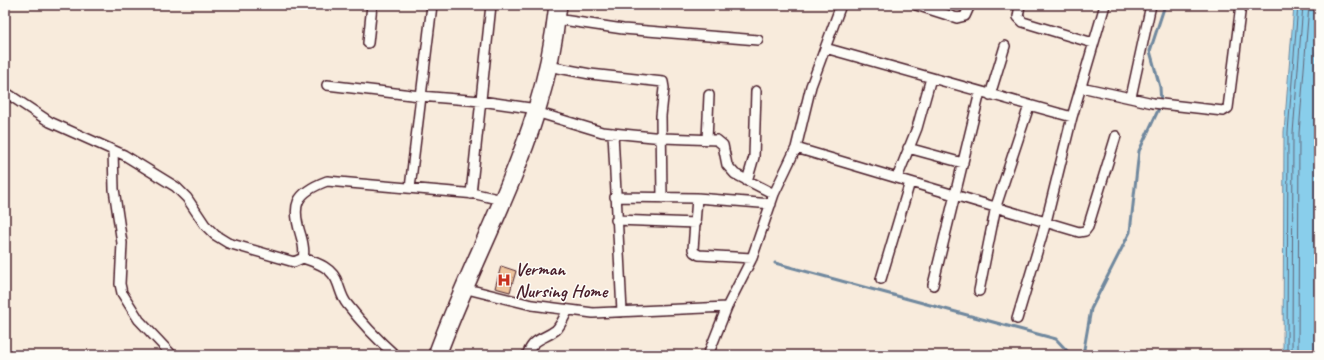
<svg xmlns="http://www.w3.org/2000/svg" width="1324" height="360" viewBox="0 0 1324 360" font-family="Caveat,sans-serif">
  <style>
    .water { fill: #89ceeb; stroke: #70889e }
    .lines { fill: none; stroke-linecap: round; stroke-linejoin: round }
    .shore { stroke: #636578; stroke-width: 1 }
    .stream { stroke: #70889e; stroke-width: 3 }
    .building { fill: #eec49d; stroke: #4a1f2b }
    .lane-casing { stroke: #4a1f2b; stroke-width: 8 }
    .street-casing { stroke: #4a1f2b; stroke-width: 12 }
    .highway-casing { stroke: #4a1f2b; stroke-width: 20 }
    .lane { stroke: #fdfcf7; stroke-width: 4.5 }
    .street { stroke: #fdfcf7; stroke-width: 9 }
    .highway { stroke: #fdfcf7; stroke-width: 17 }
    .labels { text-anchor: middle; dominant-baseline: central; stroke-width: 3; stroke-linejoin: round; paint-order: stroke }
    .poi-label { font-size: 19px; font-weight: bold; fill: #4a1f2b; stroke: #fdfcf7; text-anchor: start }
  </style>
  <rect width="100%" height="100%" fill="#f8ebdc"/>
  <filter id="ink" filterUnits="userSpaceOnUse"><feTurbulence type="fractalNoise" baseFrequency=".025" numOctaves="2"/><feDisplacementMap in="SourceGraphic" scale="8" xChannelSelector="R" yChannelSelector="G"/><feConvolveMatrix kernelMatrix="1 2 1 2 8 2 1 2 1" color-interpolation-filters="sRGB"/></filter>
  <g filter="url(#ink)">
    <path class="water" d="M 1294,5 L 1319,5 L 1319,355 L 1283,355 L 1284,132 Z"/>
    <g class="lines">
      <path class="shore" d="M 1287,355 L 1288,132 L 1298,5
        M 1292,355 L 1293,133 L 1303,5
        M 1298,355 L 1299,133 L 1309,5"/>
      <path class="stream" d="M 775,263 L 1056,339 L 1071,355
        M 1083,355 L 1091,309 L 1130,232 L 1139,151 L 1161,104 L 1160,87 L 1150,51 L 1165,5"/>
    </g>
    <path class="building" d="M 501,266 L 516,271 L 510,292 L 495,288 Z"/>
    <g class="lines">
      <g class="lane-casing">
        <path id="lane" d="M 5,137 L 5,138"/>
      </g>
      <g class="street-casing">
        <path id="street" d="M 916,5 L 957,18 L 965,16 L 970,5
          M 1020,5 L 1018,17 L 1023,22 L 1093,43
          M 556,19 L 623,29 L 758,40
          M 368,43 L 372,5
          M 825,48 L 1072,117
          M 548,66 L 590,74 L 663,82 L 664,88 L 661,116 L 662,198
          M 327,85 L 420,96 L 481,101 L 537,109
          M 1081,87 L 1153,103 L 1223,111 L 1228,108 L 1241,5
          M 5,92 L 50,122 L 124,155 L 176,187 L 187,198 L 205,225 L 215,235 L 228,243 L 294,262 L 303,258 C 305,251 303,243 301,236 C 291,205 295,193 327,181 L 476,194 L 502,200
          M 990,95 L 1005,46
          M 1131,97 L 1151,5
          M 536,112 L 602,132 L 663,138 L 717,140 L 723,145 L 727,165 L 735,174 L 774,194
          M 613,133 L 622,312
          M 707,140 L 709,95
          M 796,148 L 1079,232 L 1085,231 L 1088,227 L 1116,136
          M 908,148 L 963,163
          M 113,150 L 114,189 L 122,243 L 120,284 L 122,293 L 139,320 L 172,355
          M 897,178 L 917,128 L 931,78
          M 747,181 L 754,157 L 756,91
          M 410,188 L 432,5
          M 471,194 L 491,5
          M 615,197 L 697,198 L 771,204
          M 697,198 L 693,249 L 694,252 L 699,255 L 752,258
          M 616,220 L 696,223
          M 303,258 C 318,263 333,268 338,284 C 341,292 342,298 347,304 C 361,322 378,340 395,355
          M 881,279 L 910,182
          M 933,285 L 980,92
          M 463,288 L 532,305 L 593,313 L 727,307
          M 979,291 L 996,206 L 1029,106
          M 1017,319 L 1046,222 L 1072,117 L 1105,5
          M 527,355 C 534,337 543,340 556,330 C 561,325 564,317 568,310
          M 708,355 L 727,307 L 752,258 L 774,194 L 796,148 L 811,86 L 841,5"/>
      </g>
      <g class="highway-casing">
        <path id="highway" d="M 437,355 C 467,273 510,196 536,112 C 547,77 554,41 558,5"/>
      </g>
      <use href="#lane" class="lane"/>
      <use href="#street" class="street"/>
      <use href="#highway" class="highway"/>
    </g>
  </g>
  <defs>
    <g id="hospital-bare" transform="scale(1.08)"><path d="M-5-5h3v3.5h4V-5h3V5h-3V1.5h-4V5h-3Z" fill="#c8321e" stroke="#fdfcf7" stroke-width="2.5" paint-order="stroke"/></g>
  </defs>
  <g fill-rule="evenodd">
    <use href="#hospital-bare" x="504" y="280"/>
  </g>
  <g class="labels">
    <g class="poi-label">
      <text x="515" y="269">Verman<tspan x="515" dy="22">Nursing Home</tspan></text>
    </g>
  </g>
  <rect width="1324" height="360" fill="none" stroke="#fdfcf7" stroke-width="20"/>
  <rect x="10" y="10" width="1304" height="340" fill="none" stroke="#4a1f2b" stroke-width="1.5" filter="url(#ink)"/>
</svg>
